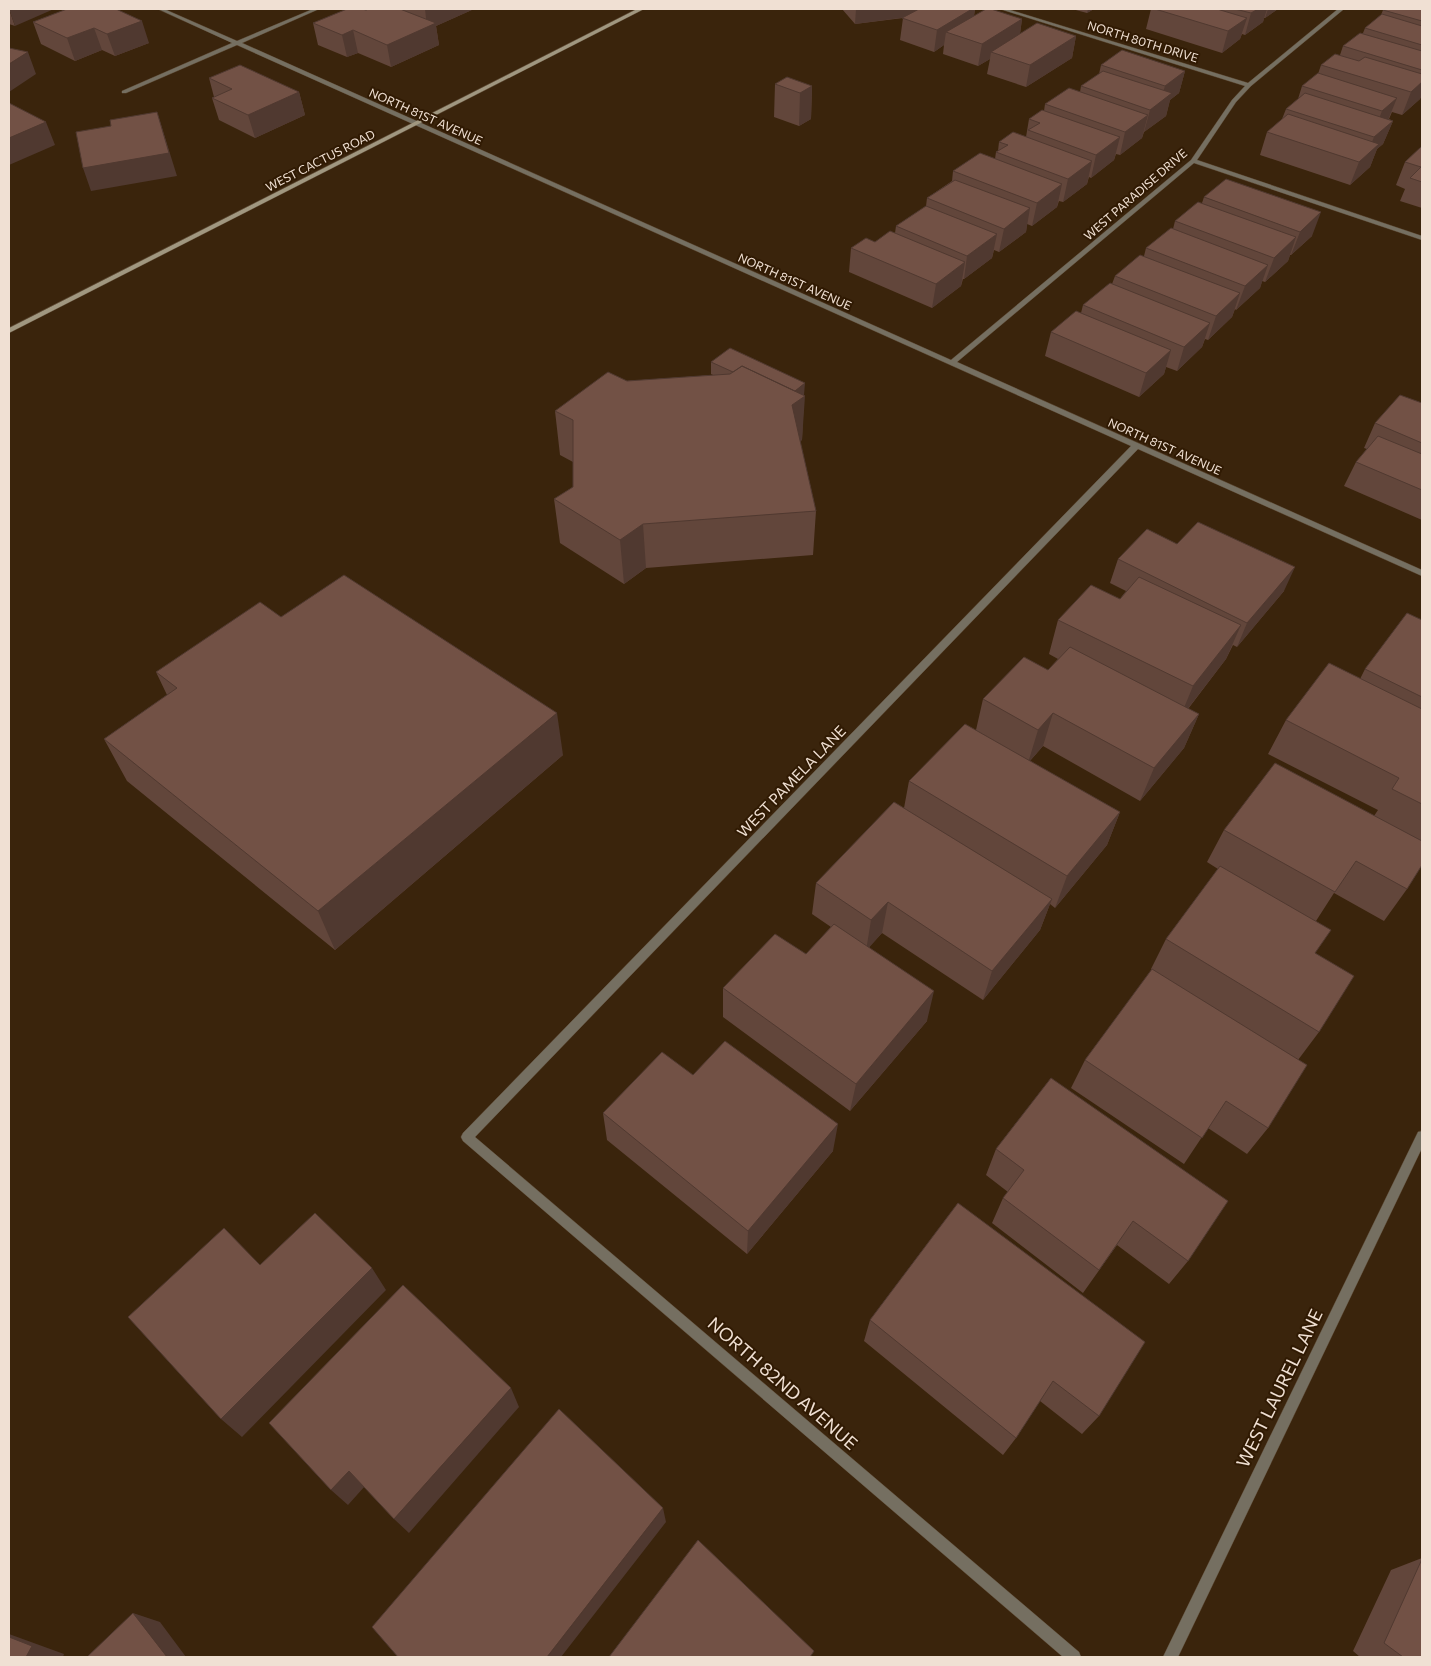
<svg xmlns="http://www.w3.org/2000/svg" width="1431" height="1666" viewBox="0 0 1431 1666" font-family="Commissioner,sans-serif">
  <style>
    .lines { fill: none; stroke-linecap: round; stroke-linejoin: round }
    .street-casing { stroke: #57422c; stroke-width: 1 }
    .secondary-casing { stroke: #57422c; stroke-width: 1 }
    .street { fill: #756f61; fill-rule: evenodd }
    .secondary { fill: #a09780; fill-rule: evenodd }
    .wall { fill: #62463b }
    .shaded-wall { fill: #503930 }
    .building { fill: #725145; stroke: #503930 }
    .labels { text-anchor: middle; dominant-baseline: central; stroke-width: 4; stroke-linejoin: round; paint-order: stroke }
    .far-street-label { font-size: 12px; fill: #f0e0d3; stroke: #301a03 }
    .street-label { font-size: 15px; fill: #f0e0d3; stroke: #301a03 }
    .near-street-label { font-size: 18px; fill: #f0e0d3; stroke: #301a03 }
  </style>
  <rect width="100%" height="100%" fill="#3a240c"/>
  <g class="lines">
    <g class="street-casing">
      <path id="street" d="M 158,9 L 164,9 L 237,41 L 313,9 L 319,9 L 242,43 L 951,360 L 1191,160 L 1232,100 L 1245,86 L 1000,9 L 1007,9 L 1248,83 L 1338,9 L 1344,9 L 1251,86 L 1236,102 L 1197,160 L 1422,236 L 1422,240 L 1194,163 L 957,362 L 1422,570 L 1422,576 L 1138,449 L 475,1137 L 1079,1652 L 1081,1657 L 1063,1657 L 463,1141 L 461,1137 L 463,1133 L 1131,446 L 237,45 L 126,93 L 122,93 L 122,91 L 232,43 Z
        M 1422,1131 L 1422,1148 L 1178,1657 L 1163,1657 L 1418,1132 Z"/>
    </g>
    <g class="secondary-casing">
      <path id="secondary" d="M 637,9 L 644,9 L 9,333 L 9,328 Z"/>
    </g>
    <use href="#street" class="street"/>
    <use href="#secondary" class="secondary"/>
  </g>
  <path class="wall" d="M 9,9 L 15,26 L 9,24 Z
    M 67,9 L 149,43 L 115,56 L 102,50 L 75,61 L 41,44 L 33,22 Z
    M 369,9 L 474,9 L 436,26 L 439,45 L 391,67 L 358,53 L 347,57 L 318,45 L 313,23 Z
    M 842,9 L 975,9 L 974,16 L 1022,19 L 1020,34 L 1076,36 L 1072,58 L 1026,87 L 987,74 L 990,59 L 978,66 L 943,54 L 944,45 L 934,52 L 900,40 L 903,18 L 855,24 Z
    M 1072,9 L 1094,9 L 1087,13 Z
    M 1151,9 L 1278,9 L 1265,18 L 1264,18 L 1263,22 L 1245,35 L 1242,34 L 1240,39 L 1222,53 L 1146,29 Z
    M 1422,9 L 1422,95 L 1420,99 L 1402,115 L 1392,112 L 1389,119 L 1393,121 L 1383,144 L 1377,149 L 1370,167 L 1350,185 L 1260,155 L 1267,132 L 1282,119 L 1286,109 L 1298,99 L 1302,86 L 1318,74 L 1321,65 L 1340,55 L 1343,46 L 1363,33 L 1365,28 L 1381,15 L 1383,10 Z
    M 1101,65 L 1185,71 L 1179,93 L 1170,100 L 1166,116 L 1144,132 L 1142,138 L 1120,155 L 1116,154 L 1114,160 L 1091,178 L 1089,177 L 1087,184 L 1063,202 L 1059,201 L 1057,207 L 1032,226 L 1027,224 L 1026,232 L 999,252 L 994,250 L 992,258 L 964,279 L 963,279 L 961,286 L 932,308 L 849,272 L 851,248 L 875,242 L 895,233 L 896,226 L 926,206 L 927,198 L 952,181 L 953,171 L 995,159 L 996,152 L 998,151 L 999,142 L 1026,137 L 1029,119 L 1044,111 L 1045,104 L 1080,92 L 1081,86 L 1099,74 Z
    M 209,78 L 299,92 L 305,115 L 255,138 L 219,120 L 212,98 L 214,97 Z
    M 775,84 L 812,86 L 811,119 L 799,126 L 774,117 Z
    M 1422,146 L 1422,208 L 1400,201 L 1405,189 L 1396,185 L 1405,162 Z
    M 1204,197 L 1312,236 L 1291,255 L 1290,255 L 1288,261 L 1265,282 L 1262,281 L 1260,288 L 1236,310 L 1235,309 L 1232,317 L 1208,340 L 1205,339 L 1202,347 L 1177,371 L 1166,367 L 1164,374 L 1139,397 L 1045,356 L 1051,332 L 1081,313 L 1083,305 L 1112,284 L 1115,276 L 1144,256 L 1146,248 L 1173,229 L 1175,221 L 1202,203 Z
    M 711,362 L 804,395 L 802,440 L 800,441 L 816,511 L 813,555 L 646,568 L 624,584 L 560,543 L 554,499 L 573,487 L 573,462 L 560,455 L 555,411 L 627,381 L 713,375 L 711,374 Z
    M 1422,403 L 1422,520 L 1344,486 L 1356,462 L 1367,449 L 1364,448 L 1375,423 Z
    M 1177,544 L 1284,591 L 1237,647 L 1233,645 L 1226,659 L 1188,709 L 1199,714 L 1184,748 L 1140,801 L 1043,746 L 1030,761 L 1120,812 L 1107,845 L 1055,908 L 1050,904 L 1040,930 L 983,1000 L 882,933 L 869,947 L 927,1021 L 850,1111 L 723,1017 L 723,988 L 806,954 L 831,927 L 812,914 L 816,883 L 904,808 L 909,781 L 976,730 L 983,699 L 1048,670 L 1058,659 L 1049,654 L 1058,620 L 1120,599 L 1126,591 L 1110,583 L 1118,559 Z
    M 281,617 L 563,755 L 335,950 L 127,781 L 104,739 L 167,695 L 156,672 Z
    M 1422,620 L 1422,865 L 1407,889 L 1384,921 L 1334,893 L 1316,921 L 1315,953 L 1319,1032 L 1298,1060 L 1268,1128 L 1247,1154 L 1208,1128 L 1184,1164 L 1071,1088 L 1085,1060 L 1152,970 L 1151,969 L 1166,939 L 1218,869 L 1207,862 L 1224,830 L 1374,816 L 1378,810 L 1268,754 L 1286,720 L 1360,679 L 1365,669 Z
    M 1051,1078 L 1188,1261 L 1169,1284 L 1117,1245 L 1083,1293 L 992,1223 L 1003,1198 L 1008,1192 L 986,1175 L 996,1149 Z
    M 603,1113 L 833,1151 L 747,1254 L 607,1140 Z
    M 958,1203 L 1099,1416 L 1082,1434 L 1040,1401 L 1016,1438 L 1003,1455 L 864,1341 L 870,1320 Z
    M 1422,1558 L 1422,1657 L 1360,1657 L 1353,1651 L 1391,1570 Z"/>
  <path class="shaded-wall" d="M 9,9 L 54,9 L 15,26 Z
    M 425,9 L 474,9 L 436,26 L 439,45 L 391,67 L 387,45 L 427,27 Z
    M 856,9 L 931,9 L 930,14 L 855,24 Z
    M 972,9 L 975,9 L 972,29 L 946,32 L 944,45 L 934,52 L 937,30 Z
    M 1088,9 L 1094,9 L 1087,13 Z
    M 1258,9 L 1267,9 L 1263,22 L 1245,35 L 1251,13 Z
    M 1268,9 L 1278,9 L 1265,18 Z
    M 1247,18 L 1240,39 L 1222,53 L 1228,31 Z
    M 1022,19 L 1019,41 L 991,52 L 990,59 L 978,66 L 982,44 Z
    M 142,21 L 149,43 L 115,56 L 107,34 Z
    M 94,28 L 102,50 L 75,61 L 67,38 Z
    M 353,30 L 358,53 L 347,57 L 342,35 Z
    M 1076,36 L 1072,58 L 1026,87 L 1030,65 Z
    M 28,52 L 36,74 L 9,92 L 9,64 Z
    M 1185,71 L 1179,93 L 1170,100 L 1166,116 L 1144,132 L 1150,110 L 1160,102 L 1165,86 Z
    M 1422,82 L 1422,93 L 1420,99 L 1402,115 L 1411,92 Z
    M 812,86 L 811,119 L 799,126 L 800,93 Z
    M 299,92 L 305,115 L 255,138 L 248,115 Z
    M 1397,98 L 1388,120 L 1373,134 L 1382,111 Z
    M 157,112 L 177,176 L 91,191 L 83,168 Z
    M 1148,115 L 1142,138 L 1120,155 L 1125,132 Z
    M 1393,121 L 1383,144 L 1377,149 L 1370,167 L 1350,185 L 1359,162 L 1367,155 L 1374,137 Z
    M 46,122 L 55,145 L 9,165 L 9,138 Z
    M 1120,137 L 1114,160 L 1091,178 L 1096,155 Z
    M 1092,161 L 1087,184 L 1063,202 L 1068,179 Z
    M 1062,184 L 1057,207 L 1032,226 L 1037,203 Z
    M 1030,208 L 1026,232 L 999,252 L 1004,229 Z
    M 1321,212 L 1312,236 L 1291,255 L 1300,232 Z
    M 997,234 L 992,258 L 964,279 L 967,256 Z
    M 1296,237 L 1288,261 L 1265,282 L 1274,258 Z
    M 965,262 L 961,286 L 932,308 L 936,284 Z
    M 1268,265 L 1260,288 L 1236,310 L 1245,286 Z
    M 1240,293 L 1232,317 L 1208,340 L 1216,316 Z
    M 1210,323 L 1202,347 L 1177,371 L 1184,347 Z
    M 1171,350 L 1164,374 L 1139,397 L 1146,373 Z
    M 805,383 L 804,395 L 786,398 Z
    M 805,396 L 802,440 L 789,450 L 792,405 Z
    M 643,524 L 646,568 L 624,584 L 620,540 Z
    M 1295,567 L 1284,591 L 1237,647 L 1247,623 Z
    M 1241,625 L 1226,659 L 1179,720 L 1193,686 Z
    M 557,713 L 563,755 L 335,950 L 318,911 Z
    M 1053,713 L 1043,746 L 1028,763 L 1038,730 Z
    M 1199,714 L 1184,748 L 1140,801 L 1154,768 Z
    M 1120,812 L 1107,845 L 1055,908 L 1067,876 Z
    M 1052,899 L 1040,930 L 983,1000 L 992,971 Z
    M 888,902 L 882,933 L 866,951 L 871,920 Z
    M 934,991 L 927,1021 L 850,1111 L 856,1084 Z
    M 838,1124 L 833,1151 L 747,1254 L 748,1231 Z
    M 372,1268 L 386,1290 L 242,1437 L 221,1419 Z
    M 511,1388 L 519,1407 L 409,1533 L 394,1519 Z
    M 349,1471 L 365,1486 L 348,1505 L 331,1490 Z
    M 663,1508 L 666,1522 L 561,1657 L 547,1657 Z
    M 133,1613 L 160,1622 L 186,1657 L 167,1657 Z
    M 9,1634 L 64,1654 L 63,1657 L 26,1657 L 9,1637 Z"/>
  <path class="building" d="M 67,9 L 116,9 L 142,21 L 107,34 L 94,28 L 67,38 L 33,22 Z
    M 347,9 L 362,9 L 366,10 L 369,9 L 400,9 L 436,23 L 387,45 L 353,30 L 342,35 L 313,23 Z
    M 919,9 L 972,9 L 937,30 L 902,18 Z
    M 986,9 L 991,9 L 1022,19 L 982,44 L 946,32 Z
    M 1155,9 L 1217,9 L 1247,18 L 1228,31 Z
    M 1235,9 L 1258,9 L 1251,13 Z
    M 1385,9 L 1422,9 L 1422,21 L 1383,10 Z
    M 1382,14 L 1422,26 L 1422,45 L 1365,28 Z
    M 1037,23 L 1076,36 L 1030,65 L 991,52 Z
    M 1360,33 L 1422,51 L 1422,70 L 1343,46 Z
    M 9,48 L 28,52 L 9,64 Z
    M 1122,50 L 1185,71 L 1165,86 L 1101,65 Z
    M 1335,54 L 1359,61 L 1365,57 L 1422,74 L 1422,82 L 1411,92 L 1321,65 Z
    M 240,65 L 299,92 L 248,115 L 212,98 L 232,89 L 209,78 Z
    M 1103,71 L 1172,93 L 1150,110 L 1081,86 Z
    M 1318,73 L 1397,98 L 1382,111 L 1302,86 Z
    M 787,77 L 812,86 L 800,93 L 775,84 Z
    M 1069,88 L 1148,115 L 1125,132 L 1045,104 Z
    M 1305,93 L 1393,121 L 1374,137 L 1286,109 Z
    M 9,103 L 46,122 L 9,138 Z
    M 1042,110 L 1120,137 L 1096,155 L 1028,130 L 1040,123 L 1029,119 Z
    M 157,112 L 169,153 L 83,168 L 76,132 L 111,126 L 110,120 Z
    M 1288,114 L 1379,144 L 1359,162 L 1267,132 Z
    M 1013,132 L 1092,161 L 1068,179 L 996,152 L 1008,145 L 999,142 Z
    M 1422,146 L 1422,182 L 1410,178 L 1421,167 L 1405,162 Z
    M 980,153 L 1062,184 L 1037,203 L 953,171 Z
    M 1226,179 L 1321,212 L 1300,232 L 1204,197 Z
    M 955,180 L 1030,208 L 1004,229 L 927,198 Z
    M 1198,202 L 1296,237 L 1274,258 L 1175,221 Z
    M 926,206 L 997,234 L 967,256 L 896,226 Z
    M 1171,228 L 1268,265 L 1245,286 L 1146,248 Z
    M 890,231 L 965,262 L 936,284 L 851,248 L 866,238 L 875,242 Z
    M 1140,255 L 1240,293 L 1216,316 L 1115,276 Z
    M 1110,283 L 1210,323 L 1184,347 L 1083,305 Z
    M 1076,311 L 1171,350 L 1146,373 L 1051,332 Z
    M 730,348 L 805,383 L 795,391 L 742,366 L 733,372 L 711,362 Z
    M 742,366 L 805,396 L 792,405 L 816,511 L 643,524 L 620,540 L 554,499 L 573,487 L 573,420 L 555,411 L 608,372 L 627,381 L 730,374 Z
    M 1400,395 L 1422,403 L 1422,443 L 1375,423 Z
    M 1378,436 L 1422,454 L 1422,490 L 1356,462 Z
    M 1198,522 L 1295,567 L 1247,623 L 1118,559 L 1147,529 L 1177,544 Z
    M 344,575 L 557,713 L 318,911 L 104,739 L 177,688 L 156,672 L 260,602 L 281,617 Z
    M 1139,577 L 1241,625 L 1193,686 L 1058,620 L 1091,585 L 1120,599 Z
    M 1407,613 L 1422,620 L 1422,697 L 1365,669 Z
    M 1070,647 L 1199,714 L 1154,768 L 1053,713 L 1038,730 L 983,699 L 1024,657 L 1048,670 Z
    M 1329,663 L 1422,709 L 1422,804 L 1392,789 L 1399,778 L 1286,720 Z
    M 965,724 L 1120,812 L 1067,876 L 909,781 Z
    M 1275,763 L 1422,841 L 1422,865 L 1407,889 L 1356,861 L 1335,892 L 1224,830 Z
    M 894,802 L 1052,899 L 992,971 L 888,902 L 871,920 L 816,883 Z
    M 1220,866 L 1331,930 L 1315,953 L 1354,976 L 1319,1032 L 1166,939 Z
    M 834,924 L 934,991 L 856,1084 L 723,988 L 775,934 L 806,954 Z
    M 1152,969 L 1307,1065 L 1268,1128 L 1226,1101 L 1202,1138 L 1085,1060 Z
    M 725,1041 L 838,1124 L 748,1231 L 603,1113 L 662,1052 L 693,1075 Z
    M 1051,1078 L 1228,1201 L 1188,1261 L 1133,1221 L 1099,1270 L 1003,1198 L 1024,1170 L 996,1149 Z
    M 958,1203 L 1145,1342 L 1099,1416 L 1053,1381 L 1016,1438 L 870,1320 Z
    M 315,1213 L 372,1268 L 221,1419 L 128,1317 L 224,1228 L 260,1265 Z
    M 403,1285 L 511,1388 L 394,1519 L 349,1471 L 331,1490 L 269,1423 Z
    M 559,1409 L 663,1508 L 547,1657 L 398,1657 L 372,1627 Z
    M 698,1540 L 814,1651 L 810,1657 L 609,1657 Z
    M 1422,1559 L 1422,1657 L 1403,1657 L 1384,1643 Z
    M 133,1613 L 167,1657 L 87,1657 Z
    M 9,1637 L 32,1646 L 26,1657 L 9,1657 Z"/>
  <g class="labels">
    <g class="far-street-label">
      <text transform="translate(1143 41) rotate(17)">NORTH 80TH DRIVE</text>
      <text transform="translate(426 116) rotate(24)">NORTH 81ST AVENUE</text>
      <text transform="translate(320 160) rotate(-27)">WEST CACTUS ROAD</text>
      <text transform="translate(1135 194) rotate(-41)">WEST PARADISE DRIVE</text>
      <text transform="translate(795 281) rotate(24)">NORTH 81ST AVENUE</text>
      <text transform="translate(1165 446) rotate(24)">NORTH 81ST AVENUE</text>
    </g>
    <g class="street-label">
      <text transform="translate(791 781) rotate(-46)">WEST PAMELA LANE</text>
    </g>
    <g class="near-street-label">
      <text transform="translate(783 1383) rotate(41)">NORTH 82ND AVENUE</text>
      <text transform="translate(1279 1388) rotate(-64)">WEST LAUREL LANE</text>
    </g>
  </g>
  <rect width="1431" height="1666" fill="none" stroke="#f0e0d3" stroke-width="20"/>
</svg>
